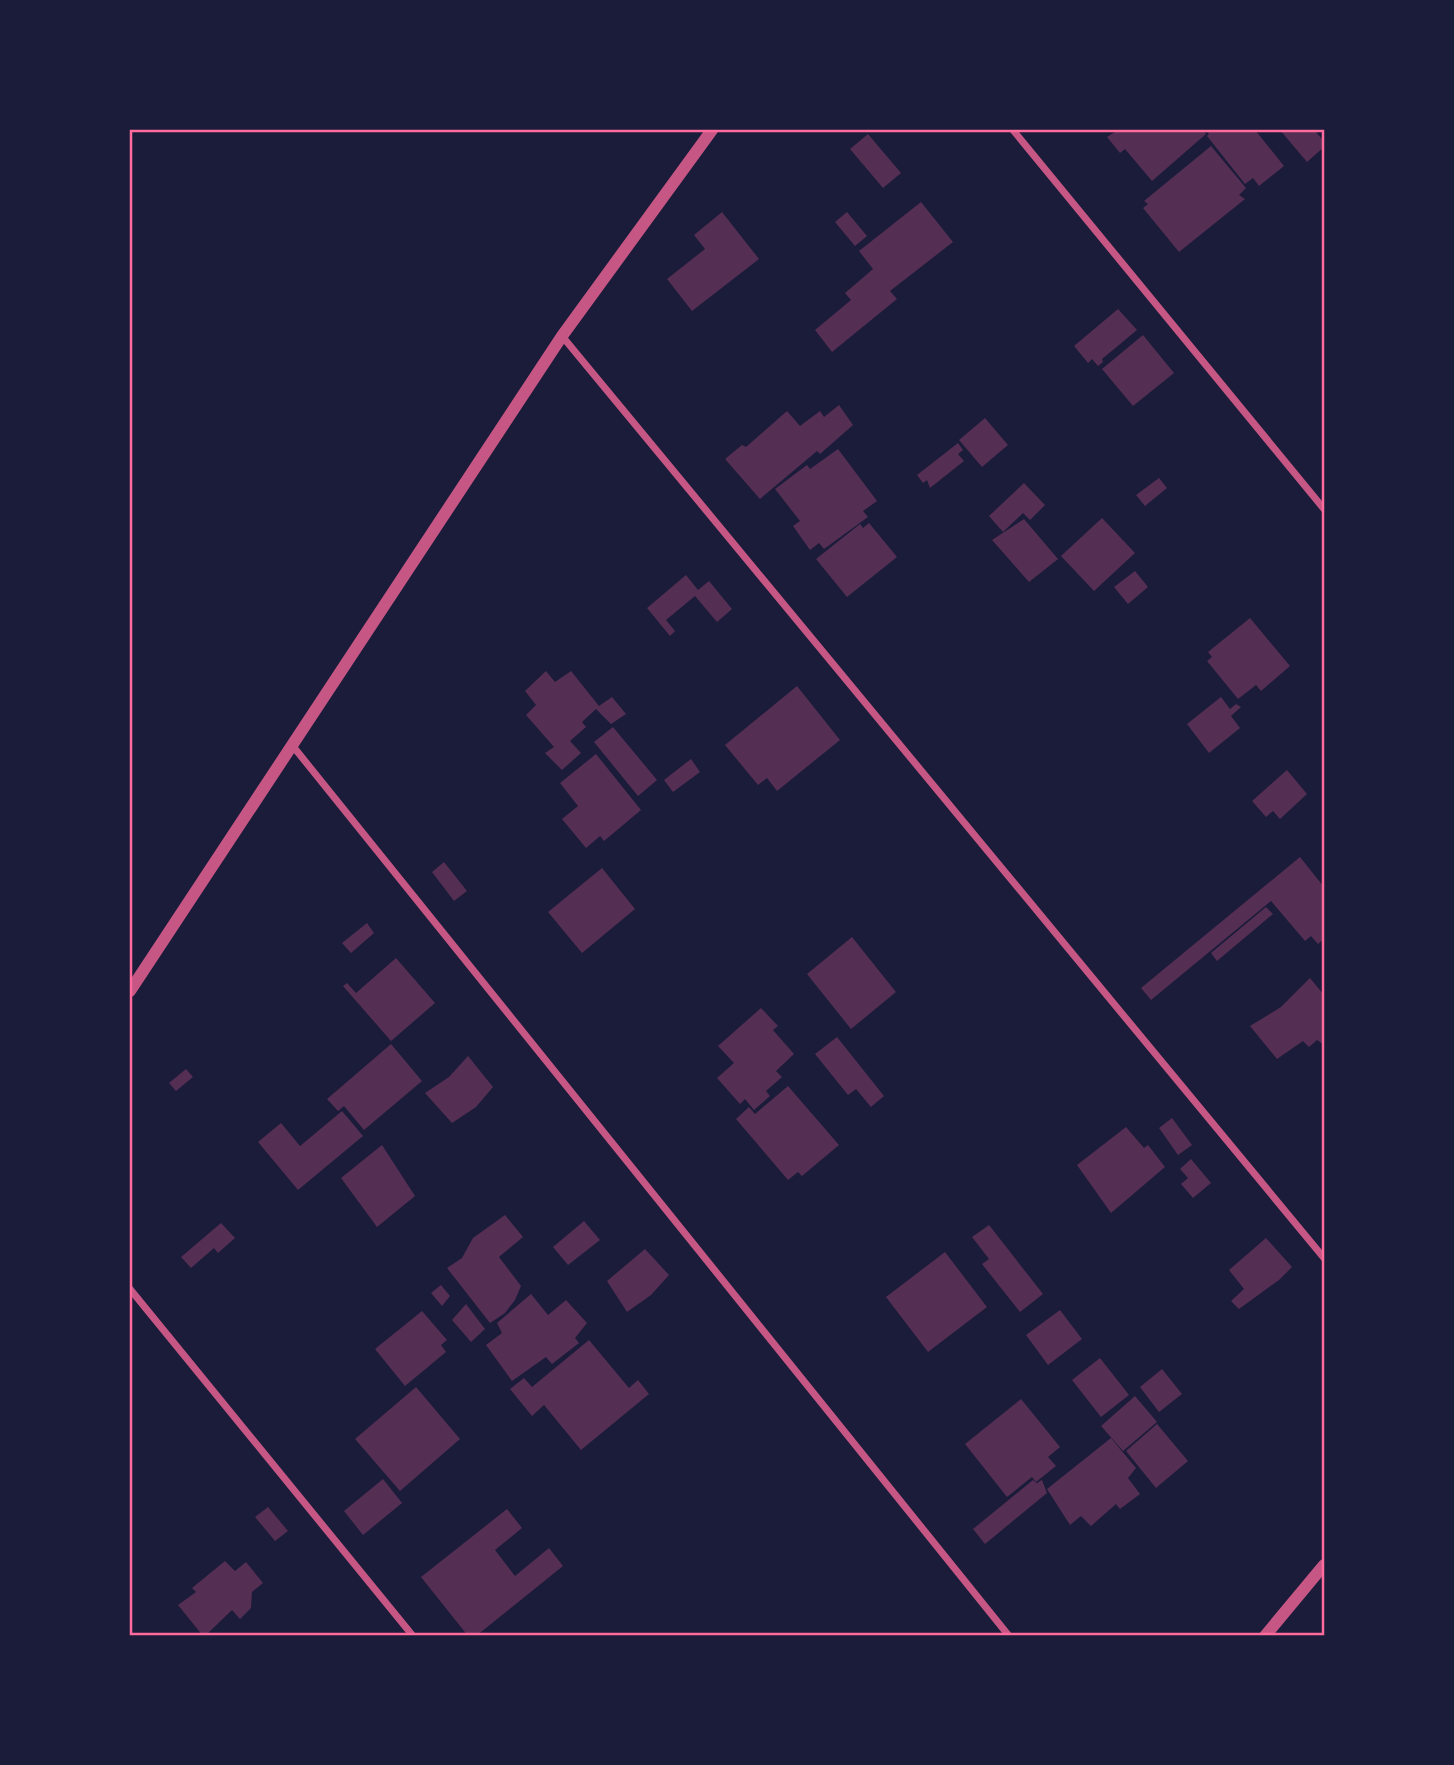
<svg xmlns="http://www.w3.org/2000/svg" width="1454" height="1765" viewBox="0 0 1454 1765" font-family="'PT Sans Narrow',sans-serif">
  <style>
    .building { fill: #542f53 }
    .lines { fill: none; stroke-linecap: round; stroke-linejoin: round }
    .minor { stroke: #c65784; stroke-width: 7 }
    .tertiary { stroke: #c65784; stroke-width: 12 }
    .neatline { fill: none; stroke: #ff6b9d; stroke-width: 2.5 }
  </style>
  <rect width="100%" height="100%" fill="#1b1b3a"/>
  <path class="building" d="M 1118,130 L 1203,130 L 1206,134 L 1152,181 L 1125,149 L 1120,153 L 1107,137 Z
    M 1205,130 L 1255,130 L 1284,166 L 1259,186 L 1253,178 L 1245,184 L 1207,136 L 1209,134 Z
    M 1280,130 L 1314,130 L 1324,141 L 1324,147 L 1307,162 Z
    M 868,134 L 901,173 L 883,188 L 850,149 Z
    M 1211,146 L 1246,188 L 1239,195 L 1245,199 L 1179,252 L 1143,208 L 1148,204 L 1144,201 Z
    M 921,202 L 953,242 L 890,291 L 897,299 L 832,352 L 815,330 L 851,300 L 845,293 L 873,269 L 859,251 Z
    M 722,212 L 759,259 L 692,311 L 667,279 L 705,249 L 694,235 Z
    M 847,212 L 867,236 L 855,246 L 835,222 Z
    M 1118,309 L 1137,330 L 1102,359 L 1103,362 L 1098,366 L 1092,359 L 1088,363 L 1074,346 Z
    M 1143,335 L 1174,373 L 1133,406 L 1102,369 Z
    M 839,405 L 853,425 L 820,454 L 817,451 L 760,499 L 725,459 L 742,445 L 746,447 L 787,411 L 800,426 L 820,411 L 824,417 Z
    M 985,418 L 1008,445 L 982,467 L 959,440 Z
    M 958,443 L 963,450 L 958,454 L 964,461 L 930,488 L 927,480 L 923,483 L 917,475 Z
    M 838,449 L 877,501 L 863,511 L 868,517 L 824,549 L 819,543 L 810,550 L 793,526 L 800,521 L 775,489 L 807,465 L 810,469 Z
    M 1159,478 L 1167,488 L 1145,506 L 1136,495 Z
    M 1024,483 L 1045,505 L 1030,520 L 1023,513 L 1003,532 L 989,516 Z
    M 1102,518 L 1135,553 L 1094,591 L 1061,556 Z
    M 1024,519 L 1058,559 L 1029,582 L 992,540 Z
    M 869,523 L 897,557 L 847,597 L 816,559 L 860,524 L 863,528 Z
    M 1135,571 L 1148,587 L 1128,604 L 1114,587 Z
    M 686,575 L 698,590 L 709,581 L 732,609 L 717,622 L 695,596 L 666,620 L 675,631 L 670,636 L 647,608 Z
    M 1250,618 L 1290,666 L 1261,691 L 1256,685 L 1238,699 L 1207,661 L 1212,657 L 1208,652 Z
    M 546,671 L 555,682 L 571,671 L 599,706 L 612,697 L 626,714 L 611,724 L 596,709 L 582,722 L 586,727 L 570,741 L 581,753 L 562,770 L 545,753 L 554,747 L 526,715 L 536,705 L 525,691 Z
    M 797,686 L 840,740 L 777,791 L 767,778 L 758,785 L 725,745 Z
    M 1221,697 L 1230,709 L 1236,704 L 1241,707 L 1231,716 L 1240,728 L 1209,753 L 1187,724 Z
    M 613,727 L 657,780 L 638,796 L 594,742 Z
    M 596,754 L 641,810 L 604,841 L 600,836 L 586,848 L 562,819 L 578,806 L 560,783 Z
    M 691,759 L 700,772 L 673,792 L 664,780 Z
    M 1287,770 L 1307,794 L 1280,819 L 1273,811 L 1266,817 L 1252,801 Z
    M 1300,857 L 1324,887 L 1324,939 L 1318,944 L 1311,936 L 1305,941 L 1271,901 L 1151,1000 L 1141,988 Z
    M 444,862 L 467,891 L 454,901 L 432,872 Z
    M 602,868 L 635,909 L 582,953 L 548,912 Z
    M 1266,907 L 1273,914 L 1217,961 L 1211,953 Z
    M 367,923 L 374,933 L 351,953 L 342,943 Z
    M 852,937 L 896,992 L 851,1029 L 807,974 Z
    M 396,958 L 435,1003 L 391,1041 L 343,986 L 347,983 L 356,993 Z
    M 1310,978 L 1324,995 L 1324,1043 L 1323,1044 L 1317,1040 L 1309,1047 L 1303,1041 L 1277,1059 L 1250,1026 L 1281,1007 Z
    M 761,1008 L 778,1026 L 773,1030 L 794,1054 L 776,1071 L 782,1077 L 766,1091 L 770,1096 L 754,1110 L 745,1099 L 740,1104 L 717,1078 L 734,1063 L 718,1046 Z
    M 837,1037 L 884,1096 L 871,1107 L 856,1089 L 848,1095 L 815,1054 Z
    M 391,1044 L 422,1081 L 364,1130 L 344,1106 L 338,1111 L 327,1099 Z
    M 468,1056 L 493,1087 L 476,1107 L 452,1123 L 425,1093 L 449,1077 Z
    M 186,1069 L 193,1077 L 176,1091 L 169,1083 Z
    M 788,1086 L 839,1145 L 802,1176 L 798,1172 L 788,1180 L 736,1119 L 749,1107 L 755,1114 Z
    M 342,1111 L 363,1136 L 298,1190 L 258,1142 L 281,1123 L 300,1146 Z
    M 1172,1118 L 1192,1145 L 1178,1155 L 1159,1128 Z
    M 1126,1127 L 1144,1148 L 1148,1145 L 1165,1167 L 1111,1213 L 1077,1165 Z
    M 382,1145 L 415,1196 L 377,1227 L 341,1178 Z
    M 1191,1159 L 1211,1183 L 1193,1198 L 1181,1184 L 1188,1178 L 1180,1169 Z
    M 505,1215 L 523,1237 L 499,1257 L 521,1286 L 515,1300 L 505,1313 L 490,1323 L 447,1268 L 462,1258 L 473,1238 Z
    M 584,1221 L 600,1240 L 568,1265 L 553,1247 Z
    M 221,1223 L 235,1238 L 218,1253 L 214,1248 L 191,1268 L 181,1257 Z
    M 989,1225 L 1043,1294 L 1020,1312 L 982,1264 L 989,1259 L 972,1237 Z
    M 1266,1238 L 1292,1267 L 1279,1280 L 1239,1309 L 1231,1301 L 1244,1289 L 1229,1270 Z
    M 645,1249 L 669,1275 L 651,1295 L 627,1312 L 607,1281 Z
    M 945,1252 L 987,1307 L 928,1352 L 886,1297 Z
    M 441,1285 L 450,1296 L 442,1306 L 431,1293 Z
    M 531,1294 L 548,1315 L 566,1300 L 587,1323 L 575,1338 L 579,1343 L 552,1364 L 546,1357 L 512,1381 L 486,1345 L 502,1333 L 497,1323 Z
    M 466,1304 L 485,1329 L 471,1342 L 452,1320 Z
    M 1060,1310 L 1082,1339 L 1048,1365 L 1026,1335 Z
    M 422,1311 L 447,1340 L 441,1345 L 446,1352 L 405,1386 L 375,1349 Z
    M 589,1340 L 629,1388 L 638,1380 L 649,1394 L 581,1450 L 544,1405 L 532,1416 L 510,1389 L 524,1378 L 532,1387 Z
    M 1100,1358 L 1129,1395 L 1101,1417 L 1072,1380 Z
    M 1162,1369 L 1182,1394 L 1159,1412 L 1140,1387 Z
    M 416,1387 L 460,1439 L 400,1491 L 355,1439 Z
    M 1135,1396 L 1157,1422 L 1123,1451 L 1101,1426 Z
    M 1021,1399 L 1060,1447 L 1048,1457 L 1056,1466 L 1036,1482 L 1032,1477 L 1007,1497 L 965,1444 Z
    M 1157,1424 L 1188,1461 L 1156,1488 L 1126,1451 Z
    M 1111,1438 L 1136,1468 L 1128,1478 L 1140,1494 L 1120,1509 L 1116,1504 L 1091,1526 L 1081,1516 L 1070,1525 L 1047,1489 Z
    M 383,1479 L 402,1503 L 363,1535 L 344,1511 Z
    M 1033,1480 L 1039,1485 L 1037,1483 L 1042,1480 L 1047,1493 L 985,1544 L 973,1529 Z
    M 268,1507 L 288,1531 L 275,1541 L 255,1517 Z
    M 507,1509 L 522,1528 L 495,1550 L 515,1576 L 549,1548 L 563,1566 L 476,1636 L 468,1636 L 421,1577 Z
    M 225,1561 L 235,1571 L 246,1562 L 263,1583 L 252,1592 L 251,1608 L 240,1619 L 232,1610 L 205,1636 L 203,1636 L 178,1605 L 196,1592 L 192,1588 Z"/>
  <g class="lines">
    <path class="minor" d="M 1013,130 L 1324,509
      M 562,336 L 1324,1258
      M 292,745 L 1009,1636
      M 130,1289 L 413,1636"/>
    <path class="tertiary" d="M 130,991 L 562,336 L 712,130
      M 1265,1636 L 1324,1565"/>
  </g>
  <rect width="1454" height="1765" fill="none" stroke="#1b1b3a" stroke-width="262"/>
  <rect x="131" y="131" width="1192" height="1503" class="neatline"/>
</svg>
